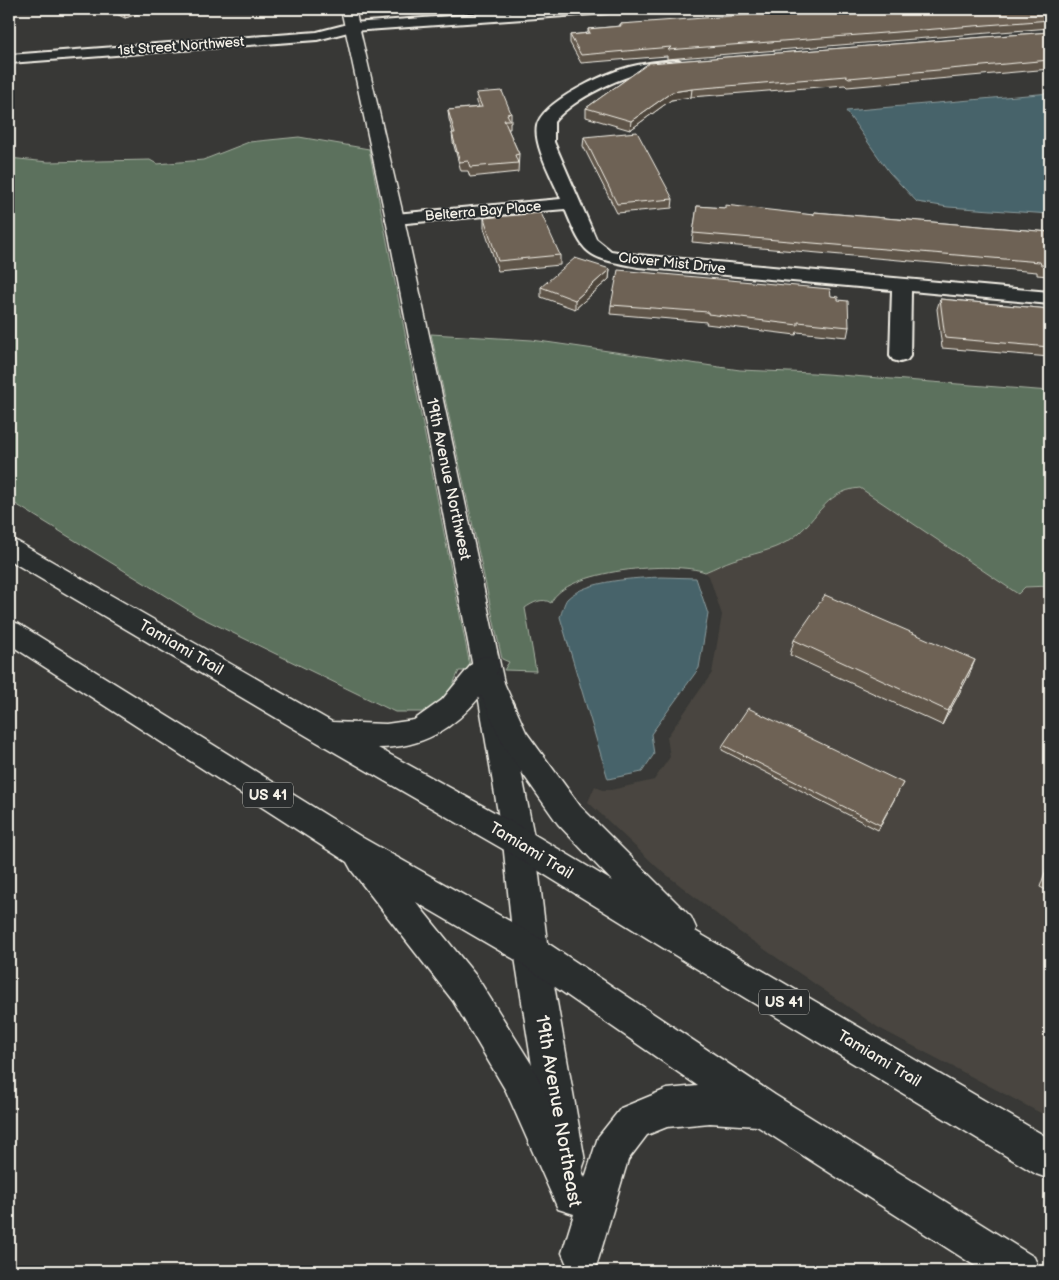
<svg xmlns="http://www.w3.org/2000/svg" width="1059" height="1280" viewBox="0 0 1059 1280" font-family="'Balsamiq Sans',sans-serif">
  <style>
    .built { fill: #48453f }
    .green { fill: #5b715d; stroke: #a8b1a2 }
    .water { fill: #47646b; stroke: #8c9c9d }
    .lines { fill: none; stroke-linecap: round; stroke-linejoin: round }
    .street-casing { stroke: #f4f1e8; stroke-width: 4 }
    .secondary-casing { stroke: #f4f1e8; stroke-width: 3 }
    .primary-casing { stroke: #f4f1e8; stroke-width: 3 }
    .street { fill: #2a2d2e; fill-rule: evenodd }
    .secondary { fill: #2a2d2e; fill-rule: evenodd }
    .primary { fill: #2a2d2e; fill-rule: evenodd }
    .wall { fill: #5f5448; stroke: #f4f1e8 }
    .shaded-wall { fill: #4d453b; stroke: #f4f1e8 }
    .building { fill: #6e6254; stroke: #f4f1e8 }
    .labels { text-anchor: middle; dominant-baseline: central; stroke-width: 4; stroke-linejoin: round; paint-order: stroke }
    .far-street-label { font-size: 14px; fill: #f4f1e8; stroke: #2a2d2e }
    .shield { fill: #2a2d2e; stroke: #b7b6b0; stroke-width: 1 }
    .shield-label { font-size: 15px; font-weight: bold; fill: #f4f1e8 }
    .street-label { font-size: 16px; fill: #f4f1e8; stroke: #2a2d2e }
    .near-street-label { font-size: 19px; fill: #f4f1e8; stroke: #2a2d2e }
  </style>
  <rect width="100%" height="100%" fill="#383836"/>
  <filter id="ink" filterUnits="userSpaceOnUse"><feTurbulence type="fractalNoise" baseFrequency=".02" numOctaves="2"/><feDisplacementMap in="SourceGraphic" scale="10" xChannelSelector="R" yChannelSelector="G"/><feConvolveMatrix kernelMatrix="1 2 1 2 8 2 1 2 1" color-interpolation-filters="sRGB"/></filter>
  <g filter="url(#ink)">
    <path class="built" d="M 860,488 L 1025,587 L 1050,586 L 1050,1118 L 879,1028 L 738,931 L 658,868 L 588,802 L 595,786 L 602,790 L 611,790 L 654,780 L 670,757 L 667,737 L 712,673 L 722,615 L 709,576 L 705,572 L 734,560 L 763,552 L 811,521 L 828,501 L 844,490 Z"/>
    <path class="green" d="M 299,137 L 369,149 L 470,666 L 465,671 L 459,671 L 451,689 L 428,712 L 395,712 L 198,616 L 9,500 L 9,158 L 48,162 L 150,160 L 157,164 L 203,160 L 249,142 Z
      M 431,334 L 532,340 L 740,370 L 813,373 L 1050,391 L 1050,586 L 1025,587 L 1018,594 L 860,488 C 822,491 817,524 788,541 C 771,551 752,554 733,560 C 724,563 715,568 705,572 C 676,561 564,569 551,603 C 543,597 532,603 525,608 L 536,671 L 504,670 L 509,662 L 502,659 Z"/>
    <path class="water" d="M 1050,93 L 1050,214 L 948,207 L 917,202 L 889,172 L 846,111 Z
      M 662,577 L 696,578 L 708,614 L 699,668 L 651,734 L 654,754 L 642,772 L 608,779 L 560,617 C 562,612 564,603 567,599 C 586,580 637,578 662,577 Z"/>
    <g class="lines">
      <g class="street-casing">
        <path id="street" d="M 553,9 L 614,9 L 607,13 L 352,31 L 317,40 L 9,63 L 9,55 L 317,32 L 352,23 Z
          M 678,60 L 685,64 L 683,67 C 668,71 652,70 637,74 C 613,80 569,102 554,122 L 554,142 L 596,239 L 611,251 L 638,255 L 1050,292 L 1050,304 L 911,291 L 910,356 L 907,360 L 900,362 L 893,360 L 890,356 L 892,290 L 638,267 C 587,257 585,258 565,209 L 395,224 L 389,223 L 386,219 L 389,215 L 395,214 L 561,199 C 554,181 533,145 537,126 C 542,101 606,73 629,67 C 645,63 661,61 678,60 Z"/>
      </g>
      <g class="secondary-casing">
        <path id="secondary" d="M 341,9 L 355,9 L 404,219 L 504,683 L 535,842 L 548,951 L 585,1161 L 580,1175 L 566,1180 L 552,1175 L 547,1161 L 514,951 L 503,842 L 476,683 L 386,219 Z"/>
      </g>
      <g class="primary-casing">
        <path id="primary" d="M 9,539 L 18,542 L 332,722 L 386,724 L 414,720 L 442,700 L 476,659 L 486,656 L 496,659 L 500,667 L 496,674 L 500,675 L 504,683 L 526,732 L 580,806 L 691,917 L 696,928 L 695,931 L 1050,1139 L 1050,1179 L 1036,1174 L 694,967 L 508,852 L 317,742 L 9,560 ZM 481,695 L 504,747 L 558,824 L 612,881 L 530,832 L 378,748 C 422,748 454,729 481,695 Z
          M 9,621 L 19,624 L 363,838 L 543,940 L 775,1095 L 1034,1257 L 1040,1271 L 983,1271 L 757,1126 L 710,1123 L 667,1127 L 647,1135 L 628,1160 L 596,1267 C 585,1272 579,1272 568,1267 L 562,1253 L 574,1214 L 558,1209 L 506,1091 L 453,1001 L 352,871 L 347,862 L 9,644 ZM 416,902 L 519,962 L 698,1086 L 667,1089 L 621,1108 L 598,1137 L 585,1178 L 532,1065 L 477,977 Z"/>
      </g>
      <use href="#street" class="street"/>
      <use href="#secondary" class="secondary"/>
      <use href="#primary" class="primary"/>
    </g>
    <path class="wall" d="M 110,9 L 153,9 L 125,18 L 110,11 Z
      M 1050,9 L 1050,28 L 667,59 L 667,56 L 581,63 L 570,43 L 570,35 L 588,33 L 588,29 L 620,26 L 620,24 Z
      M 1050,32 L 1050,69 L 847,87 L 845,85 L 691,97 L 671,100 L 630,130 L 586,117 L 586,108 L 649,63 Z
      M 476,93 L 511,113 L 511,122 L 510,122 L 510,129 L 508,129 L 519,154 L 518,172 L 470,177 L 468,171 L 461,171 L 453,142 L 452,133 L 453,133 L 449,119 L 448,110 L 479,107 L 477,102 Z
      M 584,137 L 673,199 L 672,208 L 617,213 L 583,146 Z
      M 697,206 L 814,215 L 814,212 L 1050,232 L 1050,276 L 1037,275 L 1037,272 L 692,242 Z
      M 484,218 L 560,255 L 560,265 L 498,271 L 484,228 Z
      M 610,269 L 609,279 L 575,309 L 541,297 L 541,287 Z
      M 940,299 L 1050,309 L 1050,357 L 942,348 L 937,309 Z
      M 838,300 L 849,327 L 847,337 L 797,332 L 796,335 L 706,324 L 707,322 L 610,314 L 611,305 Z
      M 794,640 L 969,675 L 942,725 L 790,655 Z
      M 723,745 L 903,783 L 878,830 L 722,750 Z
      M 1050,858 L 1050,892 L 1040,887 Z"/>
    <path class="shaded-wall" d="M 130,9 L 153,9 L 125,18 L 124,11 Z
      M 692,89 L 691,97 L 671,100 L 630,130 L 631,121 L 672,92 Z
      M 610,269 L 609,279 L 575,309 L 575,300 Z
      M 975,660 L 969,675 L 942,725 L 948,711 Z"/>
    <path class="building" d="M 119,9 L 130,9 L 124,11 Z
      M 830,9 L 1050,9 L 1050,20 L 668,50 L 671,47 L 581,55 L 570,35 L 590,33 L 588,29 L 621,26 L 620,24 Z
      M 1050,32 L 1050,60 L 849,78 L 846,76 L 692,89 L 672,92 L 631,121 L 586,108 L 649,63 Z
      M 502,91 L 511,113 L 507,114 L 510,120 L 504,120 L 519,154 L 515,155 L 518,163 L 470,167 L 468,161 L 460,162 L 452,133 L 455,133 L 448,110 L 482,107 L 476,93 Z
      M 637,132 L 673,199 L 617,204 L 584,137 Z
      M 725,205 L 814,215 L 814,212 L 1050,232 L 1050,266 L 1041,265 L 1040,262 L 693,233 L 697,206 L 725,208 Z
      M 541,213 L 560,255 L 498,261 L 484,218 Z
      M 575,258 L 610,269 L 575,300 L 541,287 Z
      M 618,270 L 830,289 L 831,296 L 838,297 L 838,300 L 848,301 L 849,327 L 798,322 L 798,325 L 708,314 L 708,312 L 611,305 Z
      M 940,299 L 1050,309 L 1050,347 L 945,338 Z
      M 825,595 L 975,660 L 948,711 L 794,640 Z
      M 748,708 L 903,783 L 880,825 L 723,745 Z"/>
  </g>
  <g class="labels">
    <g class="far-street-label">
      <text transform="translate(181 46) rotate(-4)">1st Street Northwest</text>
      <text transform="translate(483 211) rotate(-5)">Belterra Bay Place</text>
      <text transform="translate(672 263) rotate(6)">Clover Mist Drive</text>
    </g>
    <g class="shield">
      <rect x="243" y="782.5" width="50" height="25" rx="4"/>
      <rect x="759" y="989.5" width="50" height="25" rx="4"/>
    </g>
    <g class="shield-label">
      <text x="268" y="795">US 41</text>
      <text x="784" y="1002">US 41</text>
    </g>
    <g class="street-label">
      <text transform="translate(448 479) rotate(78)">19th Avenue Northwest</text>
      <text transform="translate(181 648) rotate(30)">Tamiami Trail</text>
      <text transform="translate(531 851) rotate(31)">Tamiami Trail</text>
      <text transform="translate(879 1059) rotate(31)">Tamiami Trail</text>
    </g>
    <g class="near-street-label">
      <text transform="translate(558 1111) rotate(80)">19th Avenue Northeast</text>
    </g>
  </g>
  <rect width="1059" height="1280" fill="none" stroke="#2a2d2e" stroke-width="30"/>
  <rect x="15" y="15" width="1029" height="1250" fill="none" stroke="#f4f1e8" stroke-width="2" filter="url(#ink)"/>
</svg>
